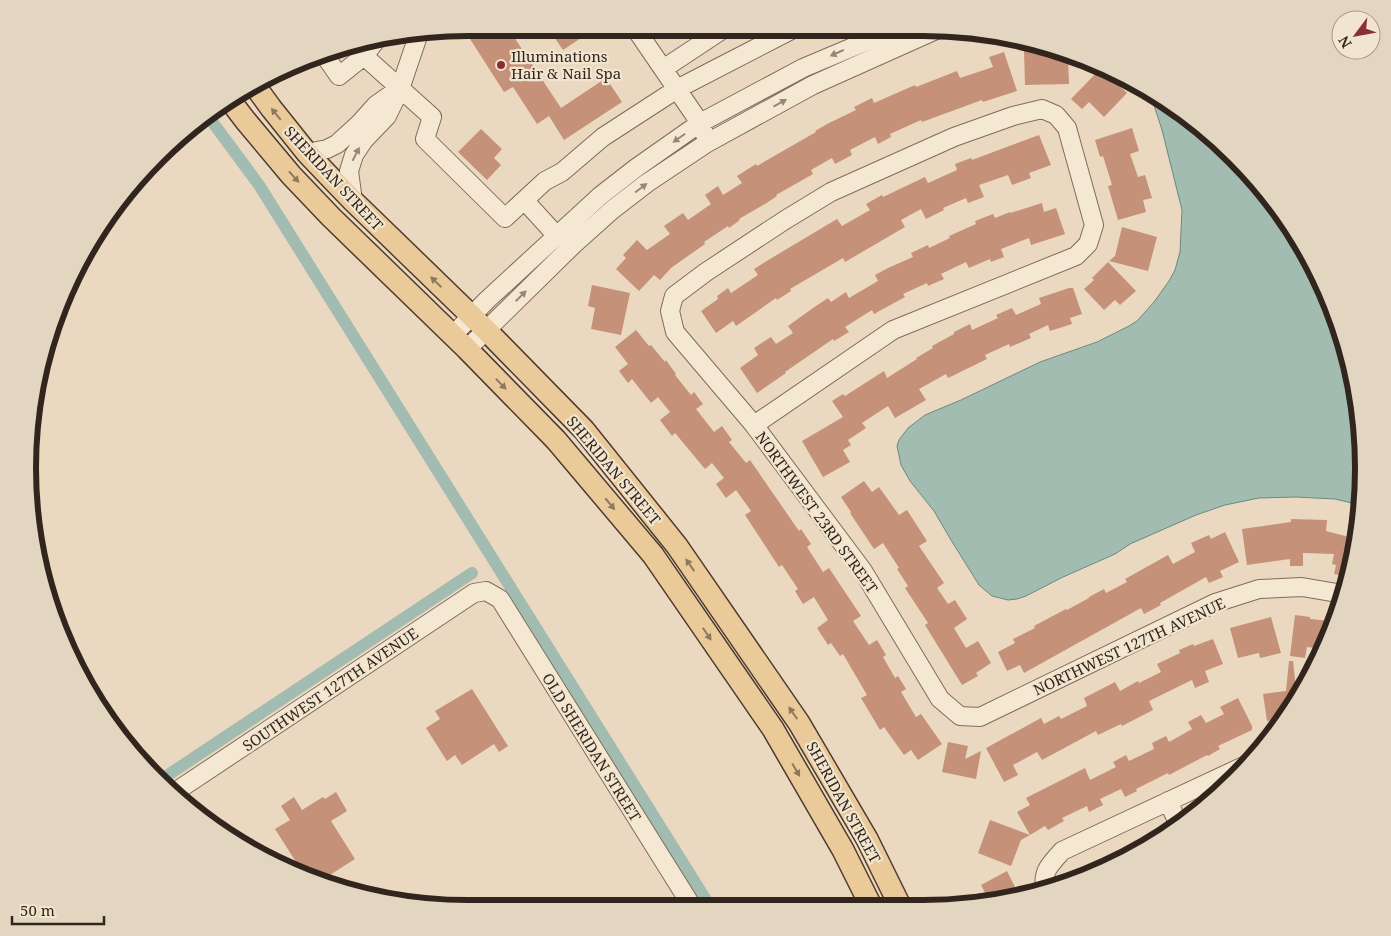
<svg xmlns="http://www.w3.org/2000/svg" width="1391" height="936" viewBox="0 0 1391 936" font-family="'Noto Serif',serif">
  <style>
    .water { fill: #a3bcb2; stroke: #6b897f }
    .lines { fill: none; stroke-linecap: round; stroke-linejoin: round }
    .canal { stroke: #a3bcb2; stroke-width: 12 }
    .building { fill: #c59179 }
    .minor-casing { stroke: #816b5a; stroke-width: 20 }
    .major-casing { stroke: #4f3a2e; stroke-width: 24 }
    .minor { stroke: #f5e8d2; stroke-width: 18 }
    .major { stroke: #ebca9a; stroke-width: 21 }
    .oneway { fill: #948678 }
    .oneway2 { fill: #8e785c }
    .poi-dot { fill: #8c2e38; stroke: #f2e5cf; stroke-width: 2 }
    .labels { text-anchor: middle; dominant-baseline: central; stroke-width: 4.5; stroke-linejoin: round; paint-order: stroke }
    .poi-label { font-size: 15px; fill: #32251d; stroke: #f2e5cf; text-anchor: start }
    .street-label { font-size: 15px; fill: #32251d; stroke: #f2e5cf }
    .rim { fill: none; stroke: #32251d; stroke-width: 6 }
  </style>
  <rect width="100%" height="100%" fill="#ead9c0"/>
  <path class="water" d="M 1151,96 L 1234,156 L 1289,223 L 1330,299 L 1355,382 L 1363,468 L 1360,505 L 1335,499 L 1296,497 L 1259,498 L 1225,505 L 1196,515 L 1130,544 L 1115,554 L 1063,577 L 1026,596 L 1017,599 L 1008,600 L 992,596 L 979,585 L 951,540 L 934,511 L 910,481 L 901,465 L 897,446 L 899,440 L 908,428 L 925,415 L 961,400 L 1040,362 L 1097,342 L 1129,326 L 1137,321 L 1154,302 L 1169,281 L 1175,270 L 1180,252 L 1182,210 L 1162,130 Z"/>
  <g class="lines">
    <path class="canal" d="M 208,116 L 259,185 L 711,908
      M 159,781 L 472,573"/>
  </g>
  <path class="building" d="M 463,28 L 508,28 L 561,108 L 606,78 L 622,102 L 564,140 L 549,116 L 537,124 L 513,87 L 504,92 Z
    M 548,28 L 596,28 L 563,50 Z
    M 1050,50 L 1068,56 L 1069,84 L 1025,85 L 1024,51 Z
    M 1004,52 L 1017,91 L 983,102 L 982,100 L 922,122 L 921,120 L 890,134 L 891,137 L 878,144 L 875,137 L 850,150 L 852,155 L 835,164 L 832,158 L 811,170 L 813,174 L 776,195 L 777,196 L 765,204 L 739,219 L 740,220 L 729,228 L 728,226 L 704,242 L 705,244 L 671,268 L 660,280 L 654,275 L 639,291 L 616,269 L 626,258 L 623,255 L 637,240 L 647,250 L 670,234 L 664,226 L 683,213 L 688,220 L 711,204 L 705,195 L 718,186 L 723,195 L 742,183 L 737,176 L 756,164 L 757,166 L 816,132 L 815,131 L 829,123 L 856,110 L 854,107 L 872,98 L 874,103 L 915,85 L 916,87 L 957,71 L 960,78 L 993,67 L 989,57 Z
    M 1101,68 L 1127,93 L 1104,117 L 1089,102 L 1082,109 L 1071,99 Z
    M 1132,128 L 1139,151 L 1130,154 L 1138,177 L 1145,175 L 1152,198 L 1143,200 L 1146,212 L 1118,220 L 1108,186 L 1112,185 L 1103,156 L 1100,157 L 1095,140 Z
    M 481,129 L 502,149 L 494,158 L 501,165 L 487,180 L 458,152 Z
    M 1039,135 L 1051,165 L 1029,173 L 1031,178 L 1012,185 L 1008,175 L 979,185 L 984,197 L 968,203 L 966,198 L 943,208 L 944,210 L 926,219 L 921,209 L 901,220 L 905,227 L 845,262 L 843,258 L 790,289 L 791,291 L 777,300 L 776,298 L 736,326 L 733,321 L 716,333 L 701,311 L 718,299 L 717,296 L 728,288 L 731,293 L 758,275 L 754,269 L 770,259 L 837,219 L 842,226 L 870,210 L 866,204 L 882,195 L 883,197 L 925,177 L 928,183 L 957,170 L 955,164 L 971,158 L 972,160 Z
    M 1042,203 L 1044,212 L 1056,208 L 1065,234 L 1031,245 L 1029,238 L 1001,249 L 1004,257 L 991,262 L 990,259 L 969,268 L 966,262 L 941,274 L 944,279 L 928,286 L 927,283 L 903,294 L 905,297 L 874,314 L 872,310 L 845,327 L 849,332 L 834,341 L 833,339 L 785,372 L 786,373 L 757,393 L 740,368 L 758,355 L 754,348 L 771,337 L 776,344 L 793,333 L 788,326 L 813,308 L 828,298 L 831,302 L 846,292 L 849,298 L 878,281 L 875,275 L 888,268 L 913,257 L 911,253 L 928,245 L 929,248 L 950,238 L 949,236 L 976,224 L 975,221 L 993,214 L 995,218 L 1010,212 L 1010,213 Z
    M 1122,227 L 1157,237 L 1148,271 L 1109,261 L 1115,256 Z
    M 1108,262 L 1136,291 L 1120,305 L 1115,300 L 1104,310 L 1084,289 L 1094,280 L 1092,278 Z
    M 592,285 L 630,293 L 621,335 L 591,329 L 595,308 L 588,306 Z
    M 1069,288 L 1073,288 L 1082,314 L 1070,318 L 1072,324 L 1050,331 L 1048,325 L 1029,334 L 1031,338 L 1010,347 L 1009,344 L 985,355 L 987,359 L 948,378 L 946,374 L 919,389 L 926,400 L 895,418 L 888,406 L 862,423 L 866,428 L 848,440 L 851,445 L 843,450 L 850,462 L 823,477 L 802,441 L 843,417 L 832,401 L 843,394 L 845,396 L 884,371 L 887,378 L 917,359 L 916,358 L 933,348 L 932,346 L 954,334 L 954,332 L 970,324 L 972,330 L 998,318 L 996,315 L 1012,308 L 1016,315 L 1041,304 L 1039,298 Z
    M 636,330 L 649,346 L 651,345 L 665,362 L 666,360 L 676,374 L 675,375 L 691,395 L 694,392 L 703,404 L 696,409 L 714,432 L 722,426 L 732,440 L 729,442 L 746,463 L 750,460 L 799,531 L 801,529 L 811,544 L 807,547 L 823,572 L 829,568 L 861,616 L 853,621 L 869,645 L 877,640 L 886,655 L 883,657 L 895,678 L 898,676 L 906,689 L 901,692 L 916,717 L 921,714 L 942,744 L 918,760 L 911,750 L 904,755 L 884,727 L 880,730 L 861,698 L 867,695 L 843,654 L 840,656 L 831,643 L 828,645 L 817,628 L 828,620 L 814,597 L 803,604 L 795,591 L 798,589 L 782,565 L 779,567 L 745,515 L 751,511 L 736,490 L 726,498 L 716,484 L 724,478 L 712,463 L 705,469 L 675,433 L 672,436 L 660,420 L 670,412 L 658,397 L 651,403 L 632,379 L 628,383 L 619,371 L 628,364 L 615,347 Z
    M 864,481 L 872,492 L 879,487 L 899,515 L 907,510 L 927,541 L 919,546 L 944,583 L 937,588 L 948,604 L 955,600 L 967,619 L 954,628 L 966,648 L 978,641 L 991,663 L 976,673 L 978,676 L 962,685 L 925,625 L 928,623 L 905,588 L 908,586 L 897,569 L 899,568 L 883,543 L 874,549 L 850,513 L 851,512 L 841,497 Z
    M 1291,519 L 1327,520 L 1326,531 L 1353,538 L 1351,543 L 1356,544 L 1355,554 L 1348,577 L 1334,574 L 1336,565 L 1332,564 L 1334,554 L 1303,553 L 1303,566 L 1290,566 L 1290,559 L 1247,565 L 1242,529 L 1291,522 Z
    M 1225,532 L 1239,562 L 1220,571 L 1223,577 L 1209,583 L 1206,577 L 1160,603 L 1161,605 L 1144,614 L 1141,608 L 1024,673 L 1020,665 L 1007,671 L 998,652 L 1015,643 L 1013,639 L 1035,628 L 1034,626 L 1066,609 L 1067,610 L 1089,598 L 1089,597 L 1104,589 L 1106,593 L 1127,582 L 1125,579 L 1168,555 L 1173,564 L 1195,552 L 1191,543 L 1209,535 L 1211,539 Z
    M 1295,615 L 1310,617 L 1310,619 L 1330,621 L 1328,641 L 1323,649 L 1307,647 L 1305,658 L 1290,656 Z
    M 1271,617 L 1281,653 L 1260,658 L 1259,653 L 1238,658 L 1230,628 Z
    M 1213,639 L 1223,664 L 1205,671 L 1209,682 L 1195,688 L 1192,680 L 1149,701 L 1153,710 L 1122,726 L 1121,724 L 1098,735 L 1096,731 L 1042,760 L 1037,752 L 1013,765 L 1018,775 L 1004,782 L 986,748 L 1041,718 L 1044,724 L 1059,716 L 1061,719 L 1087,706 L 1084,698 L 1115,682 L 1120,691 L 1138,681 L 1139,683 L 1161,672 L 1157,664 L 1180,653 L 1179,650 L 1193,644 L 1194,646 Z
    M 1289,661 L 1293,661 L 1297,698 L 1289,712 L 1284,719 L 1267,721 L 1263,694 L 1286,691 Z
    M 472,689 L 508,746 L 499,752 L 494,744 L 462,765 L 455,755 L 447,761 L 426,728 L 440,719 L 435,711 Z
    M 1238,698 L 1252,726 L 1252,730 L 1218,746 L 1220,749 L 1208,756 L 1207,755 L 1169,775 L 1168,773 L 1136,789 L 1137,791 L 1125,797 L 1121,789 L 1100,799 L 1103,805 L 1089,812 L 1087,806 L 1062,818 L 1064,821 L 1048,830 L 1045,826 L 1030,835 L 1017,812 L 1030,805 L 1026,798 L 1085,768 L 1090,780 L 1116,767 L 1113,762 L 1126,755 L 1129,761 L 1154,749 L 1152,743 L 1166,736 L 1169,742 L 1192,729 L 1188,722 L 1201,715 L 1206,723 L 1224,714 L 1220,707 Z
    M 948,742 L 968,746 L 965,759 L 981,751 L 976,779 L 942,772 Z
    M 336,792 L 347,811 L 331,821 L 355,859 L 322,880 L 303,873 L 275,829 L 290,820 L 281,806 L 294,797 L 302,810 L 323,797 L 325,799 Z
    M 990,820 L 1030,835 L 1021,840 L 1011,866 L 978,853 Z
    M 1007,871 L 1020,897 L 1009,900 L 990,902 L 981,885 Z"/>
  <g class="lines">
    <g class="minor-casing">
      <path id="minor" d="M 635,28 L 700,123 L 704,133
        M 323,53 L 339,76 L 364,56 L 374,43
        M 364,56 L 432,117 L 425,139 L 505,218 L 545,181 L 562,172 L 603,137 L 677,89 L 795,28
        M 663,69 L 725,28
        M 307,153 L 327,149 L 337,144 L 359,124 L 376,105 L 399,89
        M 353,201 L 349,171 L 354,155 L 364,140 L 387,116 L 400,89 L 418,36
        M 525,201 L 556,235
        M 453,335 L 487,300 L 600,196 L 636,168 L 700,123 L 803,68 L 898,28
        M 467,349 L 574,244 L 612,210 L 647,183 L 707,143 L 813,85 L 938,29
        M 754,425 L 893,330 L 1076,256 L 1088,244 L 1094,225 L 1067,128 L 1056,115 L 1042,109 L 1013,116 L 954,137 L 831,192 L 785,220 L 706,272 L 674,296 L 670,311 L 675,332 L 754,425 L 863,571 L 940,699 L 960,716 L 980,717 L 1215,603 L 1259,589 L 1302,587 L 1343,594
        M 175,792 L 474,593 L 486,591 L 500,599 L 693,908
        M 1168,801 L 1179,825
        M 1045,889 C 1042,870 1051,864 1062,851 L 1246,765"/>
    </g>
    <g class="major-casing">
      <path id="major" d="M 255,86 L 271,108 L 307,153 L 327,174 L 353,201 L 486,330 L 584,430 L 677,546 L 799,723 L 867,839 L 901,908
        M 229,99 L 245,120 L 291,175 L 331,217 L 467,349 L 556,440 L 653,555 L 773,729 L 843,850 L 872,908"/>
    </g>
    <use href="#minor" class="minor"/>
    <use href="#major" class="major"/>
  </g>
  <defs><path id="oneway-solid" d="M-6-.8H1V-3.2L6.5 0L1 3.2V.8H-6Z" transform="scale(1.25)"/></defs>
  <g class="oneway">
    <use href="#oneway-solid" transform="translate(837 53) rotate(156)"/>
    <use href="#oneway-solid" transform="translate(780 103) rotate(-29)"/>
    <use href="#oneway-solid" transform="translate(679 138) rotate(145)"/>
    <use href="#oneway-solid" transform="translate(356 154) rotate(-63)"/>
    <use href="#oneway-solid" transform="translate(641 188) rotate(-37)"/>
    <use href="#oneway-solid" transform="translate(521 296) rotate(-45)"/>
  </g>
  <g class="oneway2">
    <use href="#oneway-solid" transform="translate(276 114) rotate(-129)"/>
    <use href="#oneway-solid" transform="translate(294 177) rotate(48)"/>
    <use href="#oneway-solid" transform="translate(436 282) rotate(-136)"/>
    <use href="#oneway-solid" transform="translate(501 384) rotate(46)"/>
    <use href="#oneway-solid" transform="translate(610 504) rotate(50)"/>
    <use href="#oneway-solid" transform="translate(690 565) rotate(-125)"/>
    <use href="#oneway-solid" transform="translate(707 634) rotate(56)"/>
    <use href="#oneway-solid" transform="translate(793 713) rotate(-125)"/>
    <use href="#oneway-solid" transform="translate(796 770) rotate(60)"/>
  </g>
  <circle class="poi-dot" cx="501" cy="65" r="5"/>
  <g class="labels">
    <g class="poi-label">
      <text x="511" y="56">Illuminations<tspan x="511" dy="17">Hair &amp; Nail Spa</tspan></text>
    </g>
    <g class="street-label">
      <text transform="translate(334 178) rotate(47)">SHERIDAN STREET</text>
      <text transform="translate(614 470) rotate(50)">SHERIDAN STREET</text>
      <text transform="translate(817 512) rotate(54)">NORTHWEST 23RD STREET</text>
      <text transform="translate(1129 646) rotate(-25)">NORTHWEST 127TH AVENUE</text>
      <text transform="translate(330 689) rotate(-34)">SOUTHWEST 127TH AVENUE</text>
      <text transform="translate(592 747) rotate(58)">OLD SHERIDAN STREET</text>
      <text transform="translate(844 802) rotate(61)">SHERIDAN STREET</text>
    </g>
  </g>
  <path d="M0 0H1391V936H0ZM468 36H923A432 432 0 0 1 1355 468V468A432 432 0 0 1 923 900H468A432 432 0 0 1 36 468V468A432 432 0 0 1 468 36Z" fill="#e3d6c1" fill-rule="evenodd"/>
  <path class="rim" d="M468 36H923A432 432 0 0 1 1355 468V468A432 432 0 0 1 923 900H468A432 432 0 0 1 36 468V468A432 432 0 0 1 468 36Z"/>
  <g transform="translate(1356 35) rotate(238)"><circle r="24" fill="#f2e5cf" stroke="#a59888"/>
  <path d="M0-4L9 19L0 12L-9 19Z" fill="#8c2e38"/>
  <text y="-8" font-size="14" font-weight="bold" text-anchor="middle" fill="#32251d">N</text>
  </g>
  <path d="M12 916v8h92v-8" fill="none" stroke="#32251d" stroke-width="2.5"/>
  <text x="20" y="916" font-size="15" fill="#32251d" stroke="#f2e5cf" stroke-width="4" paint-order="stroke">50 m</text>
</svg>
